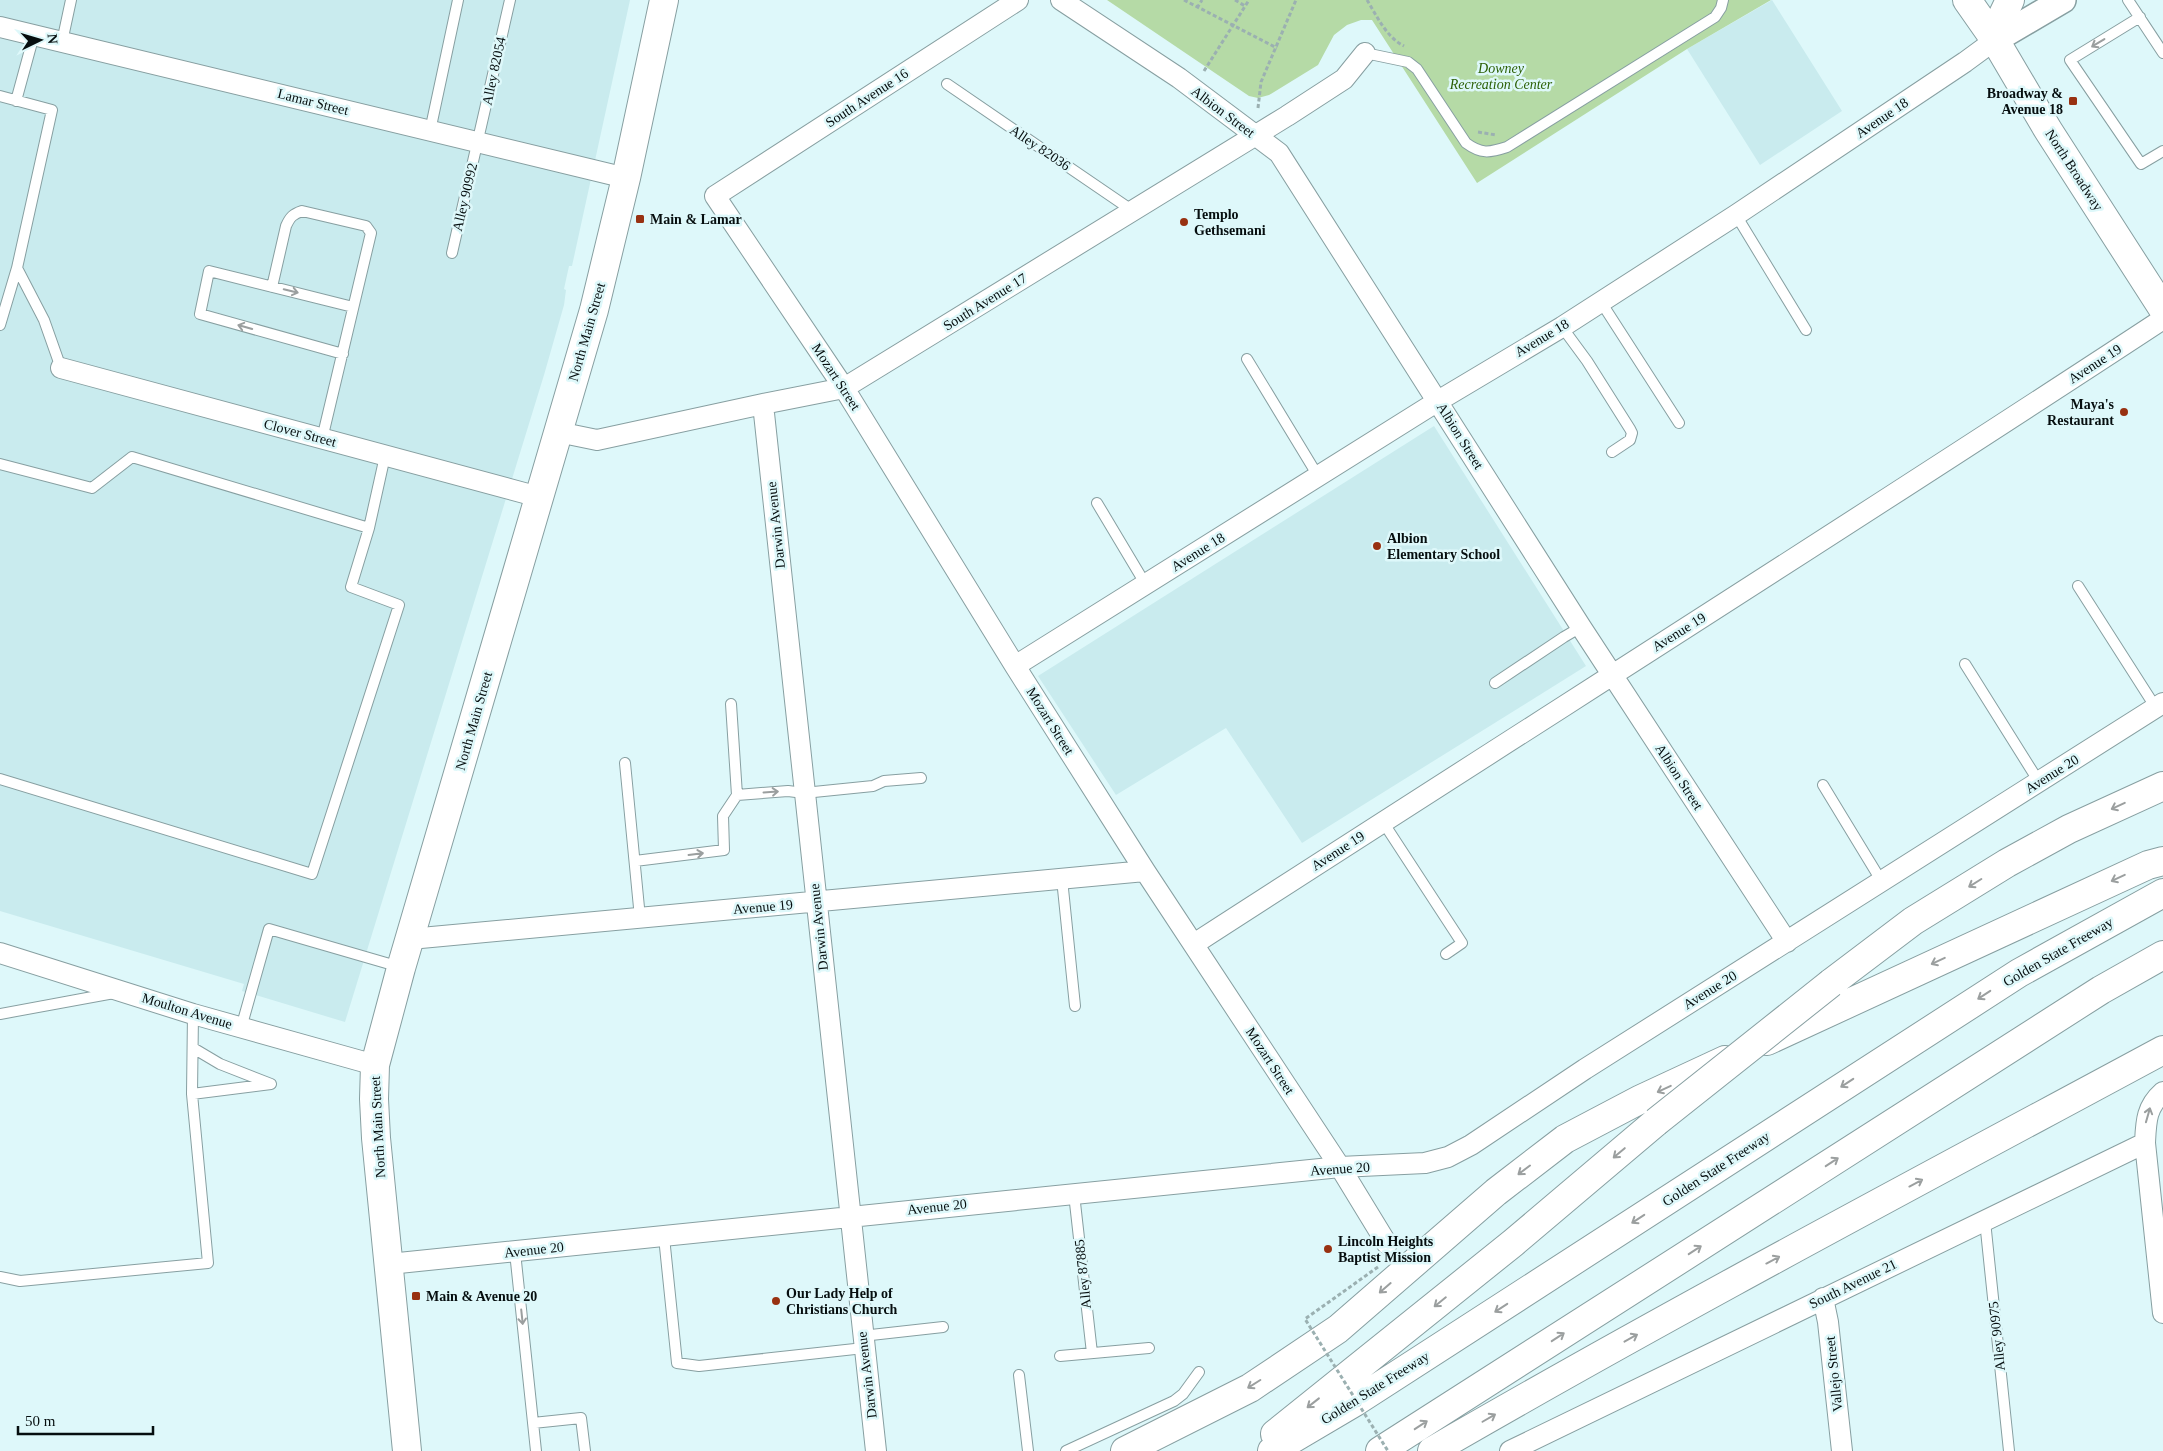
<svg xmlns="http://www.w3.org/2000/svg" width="2163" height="1451" viewBox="0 0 2163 1451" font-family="Georgia,serif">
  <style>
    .built { fill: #c9ebee }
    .green { fill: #b5daa6 }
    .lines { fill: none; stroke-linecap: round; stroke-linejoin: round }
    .service-casing { stroke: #879fa1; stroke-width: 12 }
    .minor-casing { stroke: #879fa1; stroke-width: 22 }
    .tertiary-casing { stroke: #879fa1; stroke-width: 28 }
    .secondary-casing { stroke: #879fa1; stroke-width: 30 }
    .primary-casing { stroke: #879fa1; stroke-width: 30 }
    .motorway-casing { stroke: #879fa1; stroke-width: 30 }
    .path { stroke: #9bb0b1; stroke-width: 3; stroke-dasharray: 4 2.5; stroke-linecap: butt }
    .service { stroke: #fff; stroke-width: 10 }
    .minor { stroke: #fff; stroke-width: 20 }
    .tertiary { stroke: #fff; stroke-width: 25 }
    .secondary { stroke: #fff; stroke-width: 28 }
    .primary { stroke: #fff; stroke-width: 28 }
    .motorway { stroke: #fff; stroke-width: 28 }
    .motorway-bridge-casing { stroke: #879fa1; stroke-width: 30; stroke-linecap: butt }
    .path-bridge { stroke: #9bb0b1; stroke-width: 3; stroke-dasharray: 4 2.5; stroke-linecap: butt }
    .motorway-bridge { stroke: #fff; stroke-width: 28 }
    .oneway { stroke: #9b9f9f }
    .poi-dot { fill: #983111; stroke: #def8fa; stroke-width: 2 }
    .labels { text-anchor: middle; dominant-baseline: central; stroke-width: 5; stroke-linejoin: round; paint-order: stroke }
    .park-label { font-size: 14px; font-style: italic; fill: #2b5f04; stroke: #def8fa }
    .street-label { font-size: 14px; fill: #060e0f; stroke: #def8fa }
    .poi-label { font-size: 14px; font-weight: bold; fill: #060e0f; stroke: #def8fa; text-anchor: start }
  </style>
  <rect width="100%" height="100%" fill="#def8fa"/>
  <path class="built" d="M 0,0 L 630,0 L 572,266 L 569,266 L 564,289 L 566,290 L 564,305 L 544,375 L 345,1022 L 242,991 L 244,984 L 0,911 Z
    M 1772,0 L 1842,111 L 1760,165 L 1687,49 Z
    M 1434,426 L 1586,666 L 1302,843 L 1226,728 L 1116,795 L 1038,676 Z"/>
  <path class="green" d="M 1107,0 L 1771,0 L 1687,49 L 1477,183 L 1372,20 L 1361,20 L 1347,25 L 1334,35 L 1318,65 L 1269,95 L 1258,98 L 1249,96 Z"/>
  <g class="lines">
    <g class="service-casing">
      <path id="service" d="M 2128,0 L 2163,53
        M 2140,17 L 2070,60 L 2141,164 L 2163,151
        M 62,42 L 71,0
        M 1365,53 L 1408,62 L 1417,69 L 1466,143 C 1481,154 1489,153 1507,147 L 1715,17 L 1721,8 L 1723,0
        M 947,84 L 1133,211
        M 0,96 L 52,110 L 17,268 L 44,320 L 61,368
        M 16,101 L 34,35
        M 430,131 L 458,0
        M 1736,215 L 1806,330
        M 452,253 L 510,0
        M 272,287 L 286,226 C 290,217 293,214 302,211 L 366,226 L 371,233 L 322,439
        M 1601,302 L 1679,423
        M 0,325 L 17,268
        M 1562,327 L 1587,361 L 1630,429 L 1632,433 L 1630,440 L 1612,452
        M 343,354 L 200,314 L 209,271 L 353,307
        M 1247,359 L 1318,476
        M 0,464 L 92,488 L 132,457 L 369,528 L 385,456
        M 1097,503 L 1146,585
        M 2078,586 L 2156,708
        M 1965,664 L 2039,782
        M 1495,683 L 1564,637 L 1581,627
        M 625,763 L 640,918
        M 0,779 L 312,874 L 399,605 L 351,587 L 369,528
        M 1823,785 L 1882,882
        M 737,795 L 788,791 L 804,793 L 873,786 L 884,781 L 921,778
        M 1383,822 L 1462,943 L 1446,954
        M 635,861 L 724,850 L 723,816 L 737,795 L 731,704
        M 1062,879 L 1075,1006
        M 0,1014 L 114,993
        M 241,1028 L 269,929 L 400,967
        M 192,1094 L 271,1084 L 220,1064 L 193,1048
        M 1074,1194 L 1092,1353
        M 1985,1221 L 2009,1451
        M 664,1237 L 677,1363 L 699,1366 L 864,1348
        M 515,1252 L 536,1451
        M 0,1277 L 20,1281 L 208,1263 L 192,1094 L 193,1014
        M 862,1336 L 943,1327
        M 1060,1356 L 1149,1348
        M 1019,1375 L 1028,1451
        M 533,1423 L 581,1418 L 585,1451
        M 1066,1451 L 1174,1401 L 1183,1394 L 1199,1372"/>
    </g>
    <g class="minor-casing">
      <path id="minor" d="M 1018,0 L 715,196 L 844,388 L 1015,666 L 1145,871 L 1340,1167 L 1387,1244
        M 1061,0 L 1179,78 L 1279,153 L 1581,627 L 1787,942
        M 0,27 L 626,178
        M 61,368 L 539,497
        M 763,404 L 876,1451
        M 558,432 L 597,440 L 763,404 L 844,388 L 1287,116 L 1344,79 L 1365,53
        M 1015,666 L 1438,401 L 1562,327 L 1736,215 L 1965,62 L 1995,40
        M 410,939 L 1145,871
        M 1194,944 C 1517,735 1842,530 2163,319
        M 0,953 L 193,1014 L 375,1065
        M 2163,1092 C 2146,1107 2146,1122 2145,1143 L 2163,1313
        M 389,1264 L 1340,1167 L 1425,1163 L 1448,1157 L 1471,1145 L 1585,1069 L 2163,703
        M 1823,1298 L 1828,1322 L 1842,1451
        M 1510,1451 L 2145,1143"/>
    </g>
    <g class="tertiary-casing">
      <path id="tertiary" d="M 1995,40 L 2063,0"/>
    </g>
    <g class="secondary-casing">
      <path id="secondary" d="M 1995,40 L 1999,23 L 2010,0
        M 407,1451 L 376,1138 L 374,1099 L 375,1065 L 401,968 L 594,310 L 626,178 L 664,0"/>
    </g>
    <g class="primary-casing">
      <path id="primary" d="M 1967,0 L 1995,40 L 2048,130 L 2163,309"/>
    </g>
    <g class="motorway-casing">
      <path id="motorway" d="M 1831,983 L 1913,921 L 2007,863 L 2069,829 L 2163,786
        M 1767,1041 L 2148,865 L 2163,861
        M 1275,1434 L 1513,1243 L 1656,1122
        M 1125,1451 L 1250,1388 L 1338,1329 L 1496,1192 L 1565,1139 L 1641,1099 L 1725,1060
        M 1272,1451 L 1355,1402 L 2019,973 L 2163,893
        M 1380,1451 L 2101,990 L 2163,955
        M 1432,1451 C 1672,1312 1918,1182 2163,1050"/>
    </g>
    <path class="path" d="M 1184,0 L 1277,48
      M 1235,0 L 1245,6
      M 1367,0 C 1377,16 1386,37 1404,46
      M 1197,8 L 1202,0
      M 1204,71 L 1249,0
      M 1258,108 L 1261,82 L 1296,0
      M 1478,132 L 1496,135"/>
    <use href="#service" class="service"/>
    <use href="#minor" class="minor"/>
    <use href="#tertiary" class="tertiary"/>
    <use href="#secondary" class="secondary"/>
    <use href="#primary" class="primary"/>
    <use href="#motorway" class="motorway"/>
    <g class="motorway-bridge-casing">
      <path id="motorway-bridge" d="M 1656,1122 L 1831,983"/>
    </g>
    <path class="path-bridge" d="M 1378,1267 L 1305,1319 L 1388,1451"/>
    <use href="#motorway-bridge" class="motorway-bridge"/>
  </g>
  <defs><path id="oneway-shaft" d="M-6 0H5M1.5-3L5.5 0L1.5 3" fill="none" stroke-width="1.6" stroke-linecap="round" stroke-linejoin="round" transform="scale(1.25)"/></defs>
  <g class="oneway">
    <use href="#oneway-shaft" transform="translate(2098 43) rotate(149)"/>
    <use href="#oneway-shaft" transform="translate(291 291) rotate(14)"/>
    <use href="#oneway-shaft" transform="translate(245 327) rotate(-164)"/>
    <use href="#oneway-shaft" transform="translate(771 792) rotate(-4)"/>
    <use href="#oneway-shaft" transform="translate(2118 806) rotate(155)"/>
    <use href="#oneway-shaft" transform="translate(696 854) rotate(-7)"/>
    <use href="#oneway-shaft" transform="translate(2118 878) rotate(155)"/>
    <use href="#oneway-shaft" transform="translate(1975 883) rotate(148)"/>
    <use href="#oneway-shaft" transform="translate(1938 961) rotate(155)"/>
    <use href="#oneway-shaft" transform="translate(1984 995) rotate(147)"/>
    <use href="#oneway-shaft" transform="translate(1847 1083) rotate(147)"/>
    <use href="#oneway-shaft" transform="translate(1664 1089) rotate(155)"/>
    <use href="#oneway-shaft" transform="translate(2148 1115) rotate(-74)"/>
    <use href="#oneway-shaft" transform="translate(1619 1153) rotate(140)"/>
    <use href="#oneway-shaft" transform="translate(1832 1162) rotate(-33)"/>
    <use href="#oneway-shaft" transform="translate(1524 1170) rotate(143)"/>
    <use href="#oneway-shaft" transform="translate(1916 1183) rotate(-28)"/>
    <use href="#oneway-shaft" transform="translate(1638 1219) rotate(147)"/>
    <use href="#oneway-shaft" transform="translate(1695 1250) rotate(-33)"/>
    <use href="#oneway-shaft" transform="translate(1773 1260) rotate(-28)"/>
    <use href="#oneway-shaft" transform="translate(1385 1288) rotate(139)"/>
    <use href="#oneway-shaft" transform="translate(1440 1302) rotate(141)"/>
    <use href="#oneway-shaft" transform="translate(1501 1308) rotate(147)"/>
    <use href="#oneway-shaft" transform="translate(522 1317) rotate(84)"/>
    <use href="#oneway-shaft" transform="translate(1558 1337) rotate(-33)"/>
    <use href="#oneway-shaft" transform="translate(1631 1338) rotate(-29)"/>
    <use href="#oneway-shaft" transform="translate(1254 1384) rotate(148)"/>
    <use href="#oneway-shaft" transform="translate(1313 1403) rotate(142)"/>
    <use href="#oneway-shaft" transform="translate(1489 1418) rotate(-30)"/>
    <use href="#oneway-shaft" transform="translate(1421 1425) rotate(-33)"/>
  </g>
  <g class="poi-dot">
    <rect x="2068" y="96" width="10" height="10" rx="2.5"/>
    <rect x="635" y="214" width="10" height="10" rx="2.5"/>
    <circle cx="1184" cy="222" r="5"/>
    <circle cx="2124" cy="412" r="5"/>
    <circle cx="1377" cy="546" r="5"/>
    <circle cx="1328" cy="1249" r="5"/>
    <rect x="411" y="1291" width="10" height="10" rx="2.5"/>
    <circle cx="776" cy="1301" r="5"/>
  </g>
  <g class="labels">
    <g class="park-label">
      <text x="1501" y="68">Downey<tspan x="1501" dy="16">Recreation Center</tspan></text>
    </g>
    <g class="street-label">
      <text transform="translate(494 71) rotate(-78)">Alley 82054</text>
      <text transform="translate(867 98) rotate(-33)">South Avenue 16</text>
      <text transform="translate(313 102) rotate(14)">Lamar Street</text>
      <text transform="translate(1223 112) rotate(37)">Albion Street</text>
      <text transform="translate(1882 118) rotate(-34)">Avenue 18</text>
      <text transform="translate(1040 148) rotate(34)">Alley 82036</text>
      <text transform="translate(2074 170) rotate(57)">North Broadway</text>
      <text transform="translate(465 197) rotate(-77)">Alley 90992</text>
      <text transform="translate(985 302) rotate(-32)">South Avenue 17</text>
      <text transform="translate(587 332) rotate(-74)">North Main Street</text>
      <text transform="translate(1542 338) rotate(-31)">Avenue 18</text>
      <text transform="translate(2095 364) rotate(-33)">Avenue 19</text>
      <text transform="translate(836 377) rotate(57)">Mozart Street</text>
      <text transform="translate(300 433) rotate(15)">Clover Street</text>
      <text transform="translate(1460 436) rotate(58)">Albion Street</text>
      <text transform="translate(776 525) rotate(-96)">Darwin Avenue</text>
      <text transform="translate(1198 552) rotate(-32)">Avenue 18</text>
      <text transform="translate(1679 632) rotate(-32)">Avenue 19</text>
      <text transform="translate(474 721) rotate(-74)">North Main Street</text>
      <text transform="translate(1050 721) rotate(58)">Mozart Street</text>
      <text transform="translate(2052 774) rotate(-32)">Avenue 20</text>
      <text transform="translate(1679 777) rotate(57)">Albion Street</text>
      <text transform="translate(1338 851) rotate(-33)">Avenue 19</text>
      <text transform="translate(763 907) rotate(-5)">Avenue 19</text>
      <text transform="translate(819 927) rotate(-96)">Darwin Avenue</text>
      <text transform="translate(2058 952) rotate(-30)">Golden State Freeway</text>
      <text transform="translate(1710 990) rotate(-32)">Avenue 20</text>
      <text transform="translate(187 1011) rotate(17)">Moulton Avenue</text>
      <text transform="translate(1270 1061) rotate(57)">Mozart Street</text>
      <text transform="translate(378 1127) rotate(-93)">North Main Street</text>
      <text transform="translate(1340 1169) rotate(-4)">Avenue 20</text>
      <text transform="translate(1716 1169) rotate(-33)">Golden State Freeway</text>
      <text transform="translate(937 1207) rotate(-6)">Avenue 20</text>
      <text transform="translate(534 1250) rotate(-6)">Avenue 20</text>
      <text transform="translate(1083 1274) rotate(-96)">Alley 87885</text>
      <text transform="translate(1853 1284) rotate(-26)">South Avenue 21</text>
      <text transform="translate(1997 1336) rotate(-96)">Alley 90975</text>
      <text transform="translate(1834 1374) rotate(-96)">Vallejo Street</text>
      <text transform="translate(867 1375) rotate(-97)">Darwin Avenue</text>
      <text transform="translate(1375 1388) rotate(-32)">Golden State Freeway</text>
    </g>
    <g class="poi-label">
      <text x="2063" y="93" text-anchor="end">Broadway &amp;<tspan x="2063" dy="16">Avenue 18</tspan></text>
      <text x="1194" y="214">Templo<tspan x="1194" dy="16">Gethsemani</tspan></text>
      <text x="650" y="219">Main &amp; Lamar</text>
      <text x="2114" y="404" text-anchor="end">Maya's<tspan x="2114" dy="16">Restaurant</tspan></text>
      <text x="1387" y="538">Albion<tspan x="1387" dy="16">Elementary School</tspan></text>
      <text x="1338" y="1241">Lincoln Heights<tspan x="1338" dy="16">Baptist Mission</tspan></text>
      <text x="786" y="1293">Our Lady Help of<tspan x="786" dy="16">Christians Church</tspan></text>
      <text x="426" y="1296">Main &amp; Avenue 20</text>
    </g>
  </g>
  <g transform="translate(40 40) rotate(85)" stroke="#def8fa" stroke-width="4" paint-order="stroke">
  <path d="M0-4L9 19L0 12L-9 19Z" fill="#060e0f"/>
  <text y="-8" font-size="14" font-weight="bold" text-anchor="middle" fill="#060e0f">N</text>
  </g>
  <path d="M18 1426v8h135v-8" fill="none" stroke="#060e0f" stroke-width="2.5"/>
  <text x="25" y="1426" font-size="15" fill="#060e0f" stroke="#def8fa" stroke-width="4" paint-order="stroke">50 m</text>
</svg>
